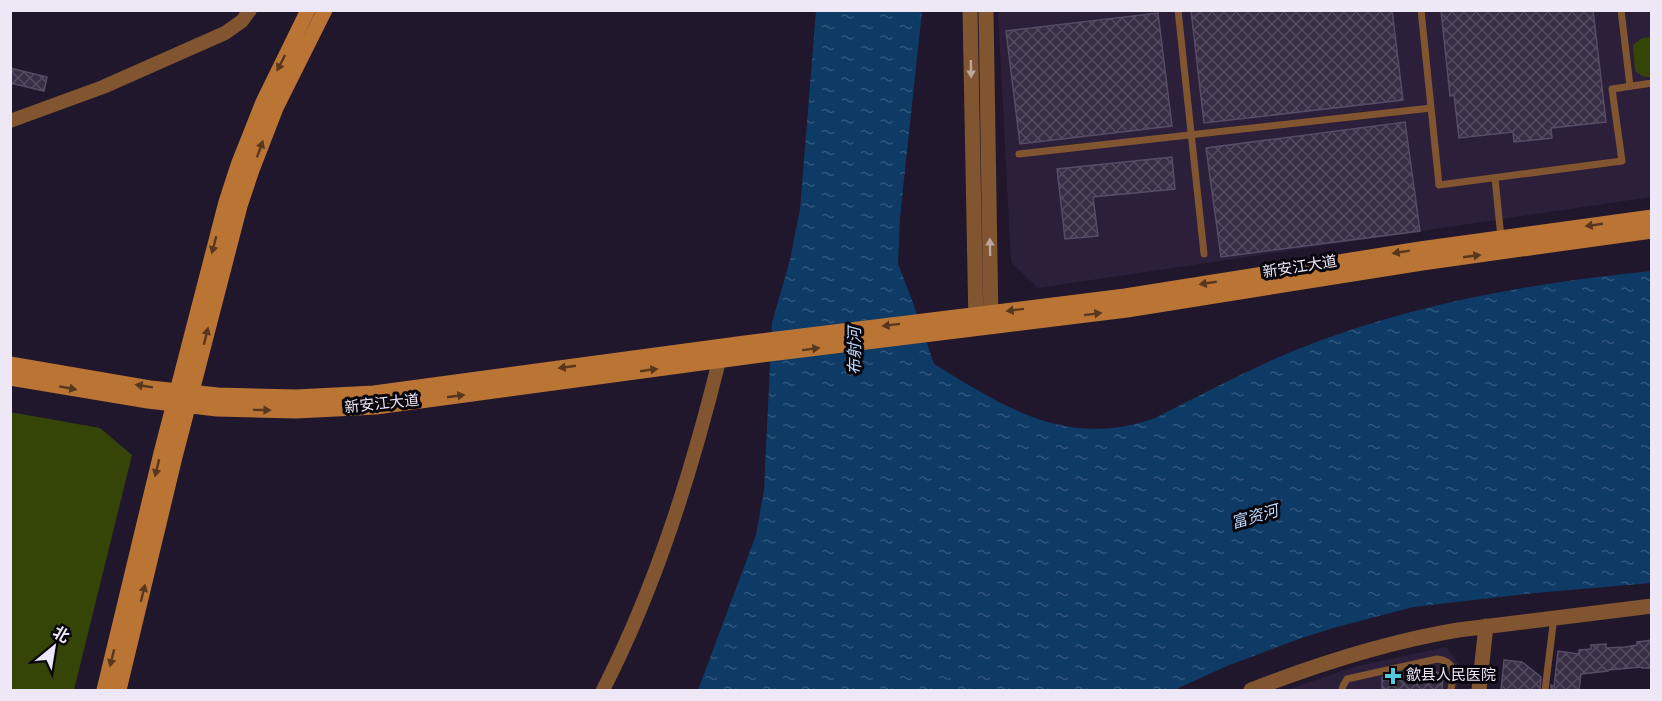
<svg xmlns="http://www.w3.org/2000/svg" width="1662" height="701" viewBox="0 0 1662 701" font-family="Overpass,'Noto Sans SC',sans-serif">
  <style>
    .built { fill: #2b1f3a }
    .green { fill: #354407 }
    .water { fill: url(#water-ripples) }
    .building { fill: url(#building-cross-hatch); stroke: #564c65; stroke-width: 1.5 }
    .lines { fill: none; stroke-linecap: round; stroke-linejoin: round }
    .service { stroke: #805530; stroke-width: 7 }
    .minor { stroke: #805530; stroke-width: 14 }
    .tertiary { stroke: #805530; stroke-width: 15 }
    .secondary { stroke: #ba7434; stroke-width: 15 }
    .oneway { fill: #58371f }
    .oneway2 { fill: #bca59d }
    .poi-dot { fill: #54cadd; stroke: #08050d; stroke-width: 2 }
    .labels { text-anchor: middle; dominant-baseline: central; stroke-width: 6; stroke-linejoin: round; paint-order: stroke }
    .street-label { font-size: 15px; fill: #ede7f6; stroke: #08050d }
    .poi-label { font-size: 15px; fill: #ede7f6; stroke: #08050d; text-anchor: start }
    .water-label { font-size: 16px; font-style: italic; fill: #bedbfe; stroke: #08050d }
  </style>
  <defs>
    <pattern id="water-ripples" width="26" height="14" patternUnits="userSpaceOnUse" patternTransform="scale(1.5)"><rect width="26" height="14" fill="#0e3a66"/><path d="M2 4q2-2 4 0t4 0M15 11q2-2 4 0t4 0" fill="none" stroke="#31567c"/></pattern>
    <pattern id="building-cross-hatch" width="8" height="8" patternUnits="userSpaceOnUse" patternTransform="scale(1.5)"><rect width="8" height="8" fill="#382e45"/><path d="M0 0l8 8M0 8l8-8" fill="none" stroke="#554c60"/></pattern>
  </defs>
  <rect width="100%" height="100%" fill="#20172c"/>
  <path class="built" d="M 998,11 L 1651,11 L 1651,197 L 1038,288 L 1011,262 Z
    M 1446,647 L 1460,665 L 1457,690 L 1286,690 L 1357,666 Z"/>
  <path class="green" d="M 1651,37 L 1652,77 C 1645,78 1640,75 1635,71 L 1633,45 L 1642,38 Z
    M 10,412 L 100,428 L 132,455 L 74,690 L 11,690 Z"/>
  <path class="water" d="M 816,11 L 922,11 L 900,217 L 898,264 L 912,300 L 934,364 C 1006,408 1068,449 1155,418 C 1202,394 1249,369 1298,349 C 1410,304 1532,283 1651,271 L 1651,583 L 1535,593 L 1413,607 L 1333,628 L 1296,640 L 1227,666 L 1174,690 L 698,690 L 756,535 L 764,490 L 772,323 L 790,260 L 800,209 Z"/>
  <path class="building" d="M 1191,10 L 1392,10 L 1403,100 L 1204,123 Z
    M 1441,10 L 1593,10 L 1606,122 L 1551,128 L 1552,138 L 1514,142 L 1513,132 L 1459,138 L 1454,95 L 1450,96 Z
    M 1158,13 L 1172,126 L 1020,144 L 1006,31 Z
    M 10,68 L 47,77 L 44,91 L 10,83 Z
    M 1405,122 L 1420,231 L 1221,257 L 1206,148 Z
    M 1172,157 L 1175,189 L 1093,197 L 1098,236 L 1065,239 L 1057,169 Z
    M 1652,640 L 1652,668 L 1642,668 L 1642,667 L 1608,670 L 1608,671 L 1581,674 L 1579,690 L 1551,690 L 1551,685 L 1554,687 L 1558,651 L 1579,654 L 1579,650 L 1591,649 L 1591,645 L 1606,644 L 1606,648 L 1625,647 L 1637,645 L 1637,642 Z
    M 1504,660 L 1522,662 L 1541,677 L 1540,690 L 1501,690 Z
    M 1412,670 L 1443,673 L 1442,690 L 1382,690 L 1382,677 L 1390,675 L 1411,677 Z"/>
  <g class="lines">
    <path class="service" d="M 1178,10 L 1204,254
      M 1421,10 L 1439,185 L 1622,161 L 1612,89 L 1652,83
      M 1621,10 L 1630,86
      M 1019,154 L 1431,108
      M 1495,178 L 1501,238
      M 1342,690 L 1343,686 L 1347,679 L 1437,659 C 1457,661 1453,675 1451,690
      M 1545,690 L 1554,617"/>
    <path class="minor" d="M 10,121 L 103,87 L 225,33 L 242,21 L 250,10
      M 603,690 C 656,586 691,474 719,361"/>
    <path class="tertiary" d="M 970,10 L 976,325
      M 986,10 L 991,323
      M 1251,690 C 1318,664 1386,642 1458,630 L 1652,606
      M 1479,690 L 1486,626"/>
    <path class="secondary" d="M 10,364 L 150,388 L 218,395 L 296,397 L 374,393 L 745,343 L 1125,296 L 1420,249 L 1652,217
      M 10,378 L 148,401 L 217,409 L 296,411 L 376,407 L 746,357 L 1127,310 L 1422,263 L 1652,231
      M 104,690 L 161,453 L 226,202 L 238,165 L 263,102 L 308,10
      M 119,690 L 175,457 L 240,206 L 252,170 L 276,108 L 325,10"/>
  </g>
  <defs><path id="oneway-solid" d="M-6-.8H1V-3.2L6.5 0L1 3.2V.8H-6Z" transform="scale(1.5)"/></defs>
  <g class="oneway">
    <use href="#oneway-solid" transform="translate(281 63) rotate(117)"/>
    <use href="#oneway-solid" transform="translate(260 149) rotate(-70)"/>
    <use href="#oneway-solid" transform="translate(1594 225) rotate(172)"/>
    <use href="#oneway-solid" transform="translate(214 245) rotate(105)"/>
    <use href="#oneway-solid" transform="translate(1401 252) rotate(171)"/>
    <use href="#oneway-solid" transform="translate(1472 256) rotate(-8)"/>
    <use href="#oneway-solid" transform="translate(1208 283) rotate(171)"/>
    <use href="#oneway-solid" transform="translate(1015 310) rotate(173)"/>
    <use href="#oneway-solid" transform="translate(1093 314) rotate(-7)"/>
    <use href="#oneway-solid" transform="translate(891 325) rotate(173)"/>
    <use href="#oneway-solid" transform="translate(206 336) rotate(-76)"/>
    <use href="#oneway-solid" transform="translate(811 349) rotate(-7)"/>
    <use href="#oneway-solid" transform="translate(567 367) rotate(172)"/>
    <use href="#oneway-solid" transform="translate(649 370) rotate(-8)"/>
    <use href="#oneway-solid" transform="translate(144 386) rotate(-171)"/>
    <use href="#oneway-solid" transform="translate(68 388) rotate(10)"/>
    <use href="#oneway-solid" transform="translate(456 396) rotate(-8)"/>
    <use href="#oneway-solid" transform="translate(262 410) rotate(1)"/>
    <use href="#oneway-solid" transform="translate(157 468) rotate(104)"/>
    <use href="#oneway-solid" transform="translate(143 593) rotate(-76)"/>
    <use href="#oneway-solid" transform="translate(112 658) rotate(104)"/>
  </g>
  <g class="oneway2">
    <use href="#oneway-solid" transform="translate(971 69) rotate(89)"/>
    <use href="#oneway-solid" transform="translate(990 247) rotate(-91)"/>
  </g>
  <path class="poi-dot" d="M1390 667h6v6h6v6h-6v6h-6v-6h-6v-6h6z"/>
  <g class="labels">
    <g class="street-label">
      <text transform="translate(1300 268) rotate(-9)">新安江大道</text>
      <text transform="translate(382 405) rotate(-6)">新安江大道</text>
    </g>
    <g class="poi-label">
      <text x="1406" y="676">歙县人民医院</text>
    </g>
    <g class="water-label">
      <text transform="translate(856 351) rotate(-90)">布射河</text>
      <text transform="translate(1255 518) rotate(-16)">富资河</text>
    </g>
  </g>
  <rect width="1662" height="701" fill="none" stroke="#ede7f6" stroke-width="24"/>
  <g transform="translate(54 647) rotate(30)" stroke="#08050d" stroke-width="4.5" paint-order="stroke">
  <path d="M0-4.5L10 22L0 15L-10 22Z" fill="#ede7f6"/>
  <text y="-9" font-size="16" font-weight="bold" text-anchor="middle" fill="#ede7f6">北</text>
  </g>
</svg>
